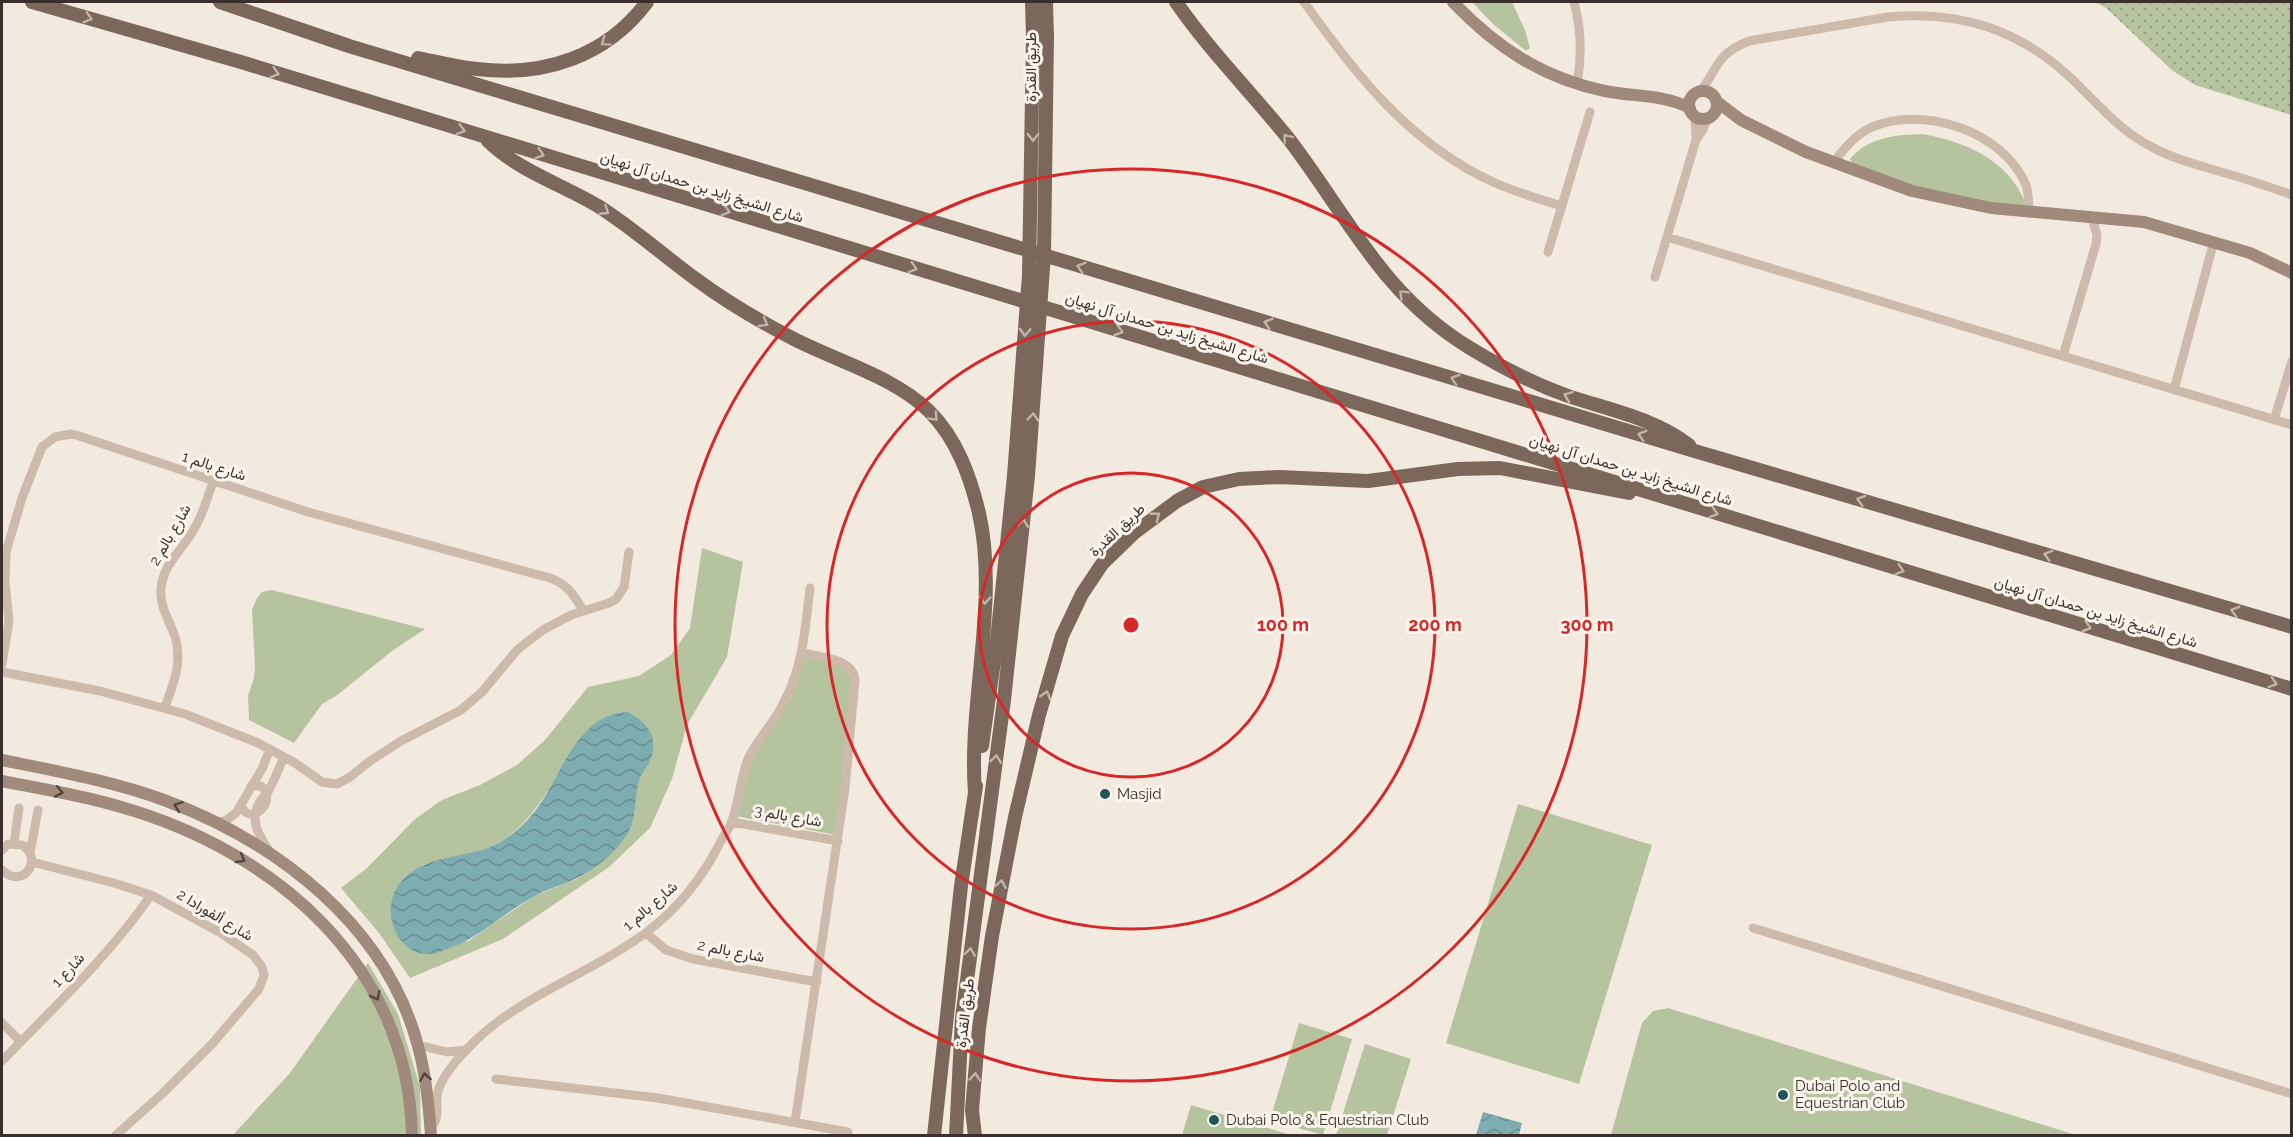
<svg xmlns="http://www.w3.org/2000/svg" width="2293" height="1137" viewBox="0 0 2293 1137" font-family="Raleway,Vazirmatn,sans-serif">
  <style>
    .grass { fill: url(#grass-dots) }
    .green { fill: #b6c39f; fill-rule: evenodd }
    .water { fill: url(#water-waves) }
    .lines { fill: none; stroke-linecap: round; stroke-linejoin: round }
    .street { stroke: #ccbbab; stroke-width: 9 }
    .secondary { stroke: #a08a7c; stroke-width: 12 }
    .primary { stroke: #7c675b; stroke-width: 14 }
    .primary-bridge { stroke: #7c675b; stroke-width: 14 }
    .oneway { stroke: #c1b5ab }
    .oneway2 { stroke: #54463e }
    .ring { fill: none; stroke: #d62828; stroke-width: 3 }
    .poi-dot { fill: #1f565c; stroke: #faf4ec; stroke-width: 2 }
    .labels { text-anchor: middle; dominant-baseline: central; stroke-width: 6; stroke-linejoin: round; paint-order: stroke }
    .street-label { font-size: 15px; fill: #3a2f2a; stroke: #faf4ec }
    .poi-label { font-size: 15px; fill: #3a2f2a; stroke: #faf4ec; text-anchor: start }
    .centre { fill: #d62828; stroke: #faf4ec; stroke-width: 3 }
    .ring-label { font-size: 18px; text-anchor: middle; font-weight: bold; fill: #d62828; stroke: #faf4ec; stroke-width: 6; stroke-linejoin: round; paint-order: stroke }
  </style>
  <defs>
    <pattern id="grass-dots" width="8" height="8" patternUnits="userSpaceOnUse" patternTransform="scale(1.5)"><rect width="8" height="8" fill="#b6c39f"/><path d="M2 2h.1M6 6h.1" fill="none" stroke="#959f82" stroke-width="1.8" stroke-linecap="round"/></pattern>
    <pattern id="water-waves" width="16" height="10" patternUnits="userSpaceOnUse" patternTransform="scale(1.5)"><rect width="16" height="10" fill="#7eadb1"/><path d="M0 5q4-4 8 0t8 0" fill="none" stroke="#688d90"/></pattern>
  </defs>
  <rect width="100%" height="100%" fill="#f3eadf"/>
  <path class="grass" d="M 2095,2 L 2291,2 L 2291,115 L 2195,85 L 2173,71 L 2106,8 Z"/>
  <path class="green" d="M 1472,2 L 1512,2 L 1525,30 L 1530,48 L 1526,51 L 1493,24 Z
    M 1922,134 C 1966,142 2008,159 2026,204 L 2022,210 L 1983,206 L 1855,169 L 1850,159 C 1869,137 1894,135 1922,134 Z
    M 702,548 L 743,562 L 727,657 L 687,725 L 672,779 L 650,828 L 609,867 L 503,939 L 410,978 L 379,933 L 341,888 L 367,868 L 415,819 L 442,800 L 480,785 L 517,765 L 545,740 L 588,687 L 639,676 L 671,655 L 690,628 ZM 585,734 L 648,766 L 640,777 L 616,849 L 577,879 L 534,896 L 467,942 L 422,865 C 443,858 466,857 486,849 C 537,828 553,774 585,734 Z
    M 271,590 L 284,593 L 425,629 L 392,651 L 336,696 L 322,704 L 294,743 L 249,720 L 248,696 L 254,678 L 255,667 L 252,610 L 257,598 L 262,592 Z
    M 802,656 C 820,661 842,661 852,678 L 836,835 L 735,816 L 744,779 L 758,744 Z
    M 1518,804 L 1652,845 L 1579,1084 L 1446,1043 Z
    M 368,963 L 398,1014 L 420,1087 L 421,1135 L 232,1136 L 290,1073 Z
    M 1668,1008 L 2076,1135 L 1611,1135 L 1642,1023 L 1653,1011 Z
    M 1299,1023 L 1352,1039 L 1323,1135 L 1270,1120 Z
    M 1365,1044 L 1411,1059 L 1387,1135 L 1336,1135 Z
    M 1191,1105 L 1291,1135 L 1182,1135 Z"/>
  <path class="water" d="M 628,712 C 651,724 661,742 647,767 C 645,771 641,774 640,779 C 633,798 638,818 626,836 C 615,853 594,870 575,879 C 561,886 546,889 533,897 C 505,912 482,936 452,947 C 445,950 434,955 426,954 C 397,952 383,915 395,891 C 412,858 451,859 482,850 C 500,845 518,831 530,817 C 561,783 573,714 628,712 Z
    M 1483,1112 L 1522,1123 L 1519,1135 L 1476,1135 Z"/>
  <g class="lines">
    <path class="street" d="M 1304,2 C 1355,74 1410,144 1493,182 C 1515,192 1539,199 1562,206
      M 1574,2 C 1581,28 1582,57 1577,84
      M 1700,92 C 1719,67 1716,54 1749,41 L 1888,17 C 1961,10 2021,30 2074,81 C 2099,105 2119,130 2150,146 C 2171,158 2195,164 2218,171 C 2243,178 2267,186 2292,195
      M 1696,140 L 1703,130 L 1707,118
      M 1834,163 C 1843,149 1854,136 1870,128 C 1921,104 2004,131 2026,185 C 2029,194 2029,204 2029,213
      M 1667,237 L 2292,425
      M 1548,252 L 1590,112
      M 1655,277 L 1696,140 L 1695,116
      M 2063,356 L 2096,244 L 2097,235 L 2092,218
      M 2174,390 L 2214,241
      M 2274,420 L 2292,361
      M 2,664 L 9,621 L 5,582 L 6,552 L 22,498 L 42,447 L 55,437 L 71,434 L 79,436 L 308,512 L 550,578 C 567,584 574,595 583,610
      M 2,672 L 100,691 L 185,714 L 258,743 L 295,763 L 322,782 L 337,784 L 350,777 L 370,761 L 401,741 L 461,710 L 482,692 L 518,649 L 543,630 L 571,615 L 609,603 L 616,599 L 624,587 L 629,552
      M 165,707 C 173,685 182,664 176,640 C 171,622 159,608 161,588 C 164,562 183,550 194,529 C 203,515 207,498 213,482
      M 241,805 C 249,828 279,802 261,786 L 251,786
      M 215,822 L 225,821 L 236,813 L 262,769 L 270,749
      M 732,822 L 838,841
      M 14,843 L 19,808
      M 2,850 L 8,844 L 22,845 C 45,860 22,890 2,870
      M 270,852 C 260,837 249,822 259,803 C 261,799 265,796 268,792 C 274,781 279,768 284,757
      M 30,853 L 38,810
      M 32,862 L 114,883 L 151,895 L 221,933 L 253,955 L 262,967 L 264,975 L 259,989 L 212,1044 L 163,1093 L 115,1136
      M 1753,928 L 2292,1094
      M 646,933 L 666,950 L 693,959 L 817,982
      M 2,1023 L 20,1041
      M 418,1045 L 447,1052 L 467,1050
      M 2,1061 C 53,1008 109,956 151,895
      M 496,1079 L 658,1098 L 848,1132
      M 795,1122 L 845,788 L 855,680 C 853,658 820,657 802,653
      M 430,1129 C 442,1117 434,1105 438,1091 C 444,1072 463,1053 476,1040 C 526,993 594,972 648,931 C 681,906 703,877 721,841 C 725,834 730,827 732,821 C 739,801 740,779 748,759 C 757,740 772,725 782,706 C 803,669 805,629 810,588"/>
    <path class="secondary" d="M 1453,2 C 1496,47 1542,78 1605,91 C 1633,97 1663,94 1690,108
      M1689 105a14 14 0 1 1 28 0a14 14 0 1 1-28 0Z
      M 1716,101 L 1741,120 L 1806,152 L 1912,191 L 1991,208 L 2144,222 L 2250,253 L 2292,273
      M 2,760 C 56,771 112,781 164,800 C 277,842 386,925 418,1046 C 426,1075 429,1106 431,1136
      M 2,781 C 41,789 82,795 121,807 C 275,851 409,965 412,1136"/>
    <path class="primary" d="M 32,2 L 241,62 L 2292,689
      M 220,2 L 349,46 L 1698,452 L 2292,627
      M 1032,2 L 1033,37
      M 1046,2 L 1047,37
      M 1176,2 C 1209,50 1251,92 1288,138 C 1348,216 1382,295 1470,348 C 1501,367 1534,384 1568,396 C 1610,410 1653,418 1689,445
      M 418,58 C 437,62 457,67 477,69 C 543,77 606,57 647,2
      M 488,141 C 519,171 561,184 598,206 C 633,228 664,256 697,280 C 727,302 759,321 792,338 C 836,361 893,376 929,411 C 957,439 970,476 979,513 C 999,603 968,701 975,793
      M 982,746 L 997,640 L 1014,476
      M 934,1136 L 961,886 L 976,786
      M 956,1136 L 962,1018 L 1004,700 L 1028,476
      M 975,1136 L 972,1110 L 979,1028 L 992,936 L 1015,817 L 1039,715 L 1062,636 L 1082,594 L 1102,564 L 1134,533 L 1177,501 L 1203,487 L 1239,479 L 1279,477 L 1368,481 L 1458,469 L 1500,468 L 1629,493"/>
    <path class="primary-bridge" d="M 1014,476 L 1029,275 L 1033,37
      M 1028,476 L 1044,254 L 1047,37"/>
  </g>
  <defs><path id="oneway-chevron" d="M-2-3.5L2.5 0L-2 3.5" fill="none" stroke-width="1.6" stroke-linecap="round" stroke-linejoin="round" transform="scale(1.5)"/></defs>
  <g class="oneway">
    <use href="#oneway-chevron" transform="translate(88 18) rotate(16)"/>
    <use href="#oneway-chevron" transform="translate(605 42) rotate(145)"/>
    <use href="#oneway-chevron" transform="translate(275 73) rotate(17)"/>
    <use href="#oneway-chevron" transform="translate(461 130) rotate(17)"/>
    <use href="#oneway-chevron" transform="translate(1033 137) rotate(91)"/>
    <use href="#oneway-chevron" transform="translate(1287 138) rotate(-128)"/>
    <use href="#oneway-chevron" transform="translate(540 154) rotate(17)"/>
    <use href="#oneway-chevron" transform="translate(605 211) rotate(33)"/>
    <use href="#oneway-chevron" transform="translate(726 211) rotate(17)"/>
    <use href="#oneway-chevron" transform="translate(1081 267) rotate(-163)"/>
    <use href="#oneway-chevron" transform="translate(913 268) rotate(17)"/>
    <use href="#oneway-chevron" transform="translate(1403 294) rotate(-135)"/>
    <use href="#oneway-chevron" transform="translate(764 323) rotate(30)"/>
    <use href="#oneway-chevron" transform="translate(1268 323) rotate(-163)"/>
    <use href="#oneway-chevron" transform="translate(1119 331) rotate(17)"/>
    <use href="#oneway-chevron" transform="translate(1025 332) rotate(93)"/>
    <use href="#oneway-chevron" transform="translate(1455 379) rotate(-163)"/>
    <use href="#oneway-chevron" transform="translate(1568 396) rotate(-160)"/>
    <use href="#oneway-chevron" transform="translate(934 417) rotate(47)"/>
    <use href="#oneway-chevron" transform="translate(1033 417) rotate(-85)"/>
    <use href="#oneway-chevron" transform="translate(1642 435) rotate(-163)"/>
    <use href="#oneway-chevron" transform="translate(1861 500) rotate(-164)"/>
    <use href="#oneway-chevron" transform="translate(1714 513) rotate(17)"/>
    <use href="#oneway-chevron" transform="translate(1156 516) rotate(-38)"/>
    <use href="#oneway-chevron" transform="translate(1023 523) rotate(-84)"/>
    <use href="#oneway-chevron" transform="translate(2048 555) rotate(-164)"/>
    <use href="#oneway-chevron" transform="translate(1900 570) rotate(17)"/>
    <use href="#oneway-chevron" transform="translate(985 600) rotate(94)"/>
    <use href="#oneway-chevron" transform="translate(2235 611) rotate(-164)"/>
    <use href="#oneway-chevron" transform="translate(2087 627) rotate(17)"/>
    <use href="#oneway-chevron" transform="translate(2273 683) rotate(17)"/>
    <use href="#oneway-chevron" transform="translate(1046 695) rotate(-73)"/>
    <use href="#oneway-chevron" transform="translate(996 759) rotate(-83)"/>
    <use href="#oneway-chevron" transform="translate(1001 884) rotate(-80)"/>
    <use href="#oneway-chevron" transform="translate(970 952) rotate(-82)"/>
    <use href="#oneway-chevron" transform="translate(975 1077) rotate(-85)"/>
  </g>
  <g class="oneway2">
    <use href="#oneway-chevron" transform="translate(59 792) rotate(11)"/>
    <use href="#oneway-chevron" transform="translate(178 806) rotate(-159)"/>
    <use href="#oneway-chevron" transform="translate(241 859) rotate(30)"/>
    <use href="#oneway-chevron" transform="translate(376 996) rotate(62)"/>
    <use href="#oneway-chevron" transform="translate(425 1077) rotate(-99)"/>
  </g>
  <g class="ring">
    <circle cx="1131" cy="625" r="152"/>
    <circle cx="1131" cy="625" r="304"/>
    <circle cx="1131" cy="625" r="456"/>
  </g>
  <g class="poi-dot">
    <circle cx="1105" cy="794" r="6"/>
    <circle cx="1783" cy="1095" r="6"/>
    <circle cx="1214" cy="1120" r="6"/>
  </g>
  <g class="labels">
    <g class="street-label">
      <text transform="translate(1031 67) rotate(-90)">طريق القدرة</text>
      <text transform="translate(702 187) rotate(17)">شارع الشيخ زايد بن حمدان آل نهيان</text>
      <text transform="translate(1167 328) rotate(17)">شارع الشيخ زايد بن حمدان آل نهيان</text>
      <text transform="translate(214 466) rotate(18)">شارع بالم 1</text>
      <text transform="translate(1631 470) rotate(17)">شارع الشيخ زايد بن حمدان آل نهيان</text>
      <text transform="translate(1117 530) rotate(-43)">طريق القدرة</text>
      <text transform="translate(170 535) rotate(-60)">شارع بالم 2</text>
      <text transform="translate(2096 612) rotate(17)">شارع الشيخ زايد بن حمدان آل نهيان</text>
      <text transform="translate(788 816) rotate(10)">شارع بالم 3</text>
      <text transform="translate(650 906) rotate(-41)">شارع بالم 1</text>
      <text transform="translate(215 915) rotate(31)">شارع ألفورادا 2</text>
      <text transform="translate(731 951) rotate(11)">شارع بالم 2</text>
      <text transform="translate(68 970) rotate(-47)">شارع 1</text>
      <text transform="translate(965 1013) rotate(-83)">طريق القدرة</text>
    </g>
    <g class="poi-label">
      <text x="1117" y="794">Masjid</text>
      <text x="1795" y="1086">Dubai Polo and<tspan x="1795" dy="17">Equestrian Club</tspan></text>
      <text x="1226" y="1120">Dubai Polo &amp; Equestrian Club</text>
    </g>
  </g>
  <circle cx="1131" cy="625" r="9" class="centre"/>
  <g class="ring-label">
    <text x="1283" y="631">100 m</text>
    <text x="1435" y="631">200 m</text>
    <text x="1587" y="631">300 m</text>
  </g>
  <rect width="2293" height="1137" fill="none" stroke="#3a2f2a" stroke-width="6"/>
</svg>
